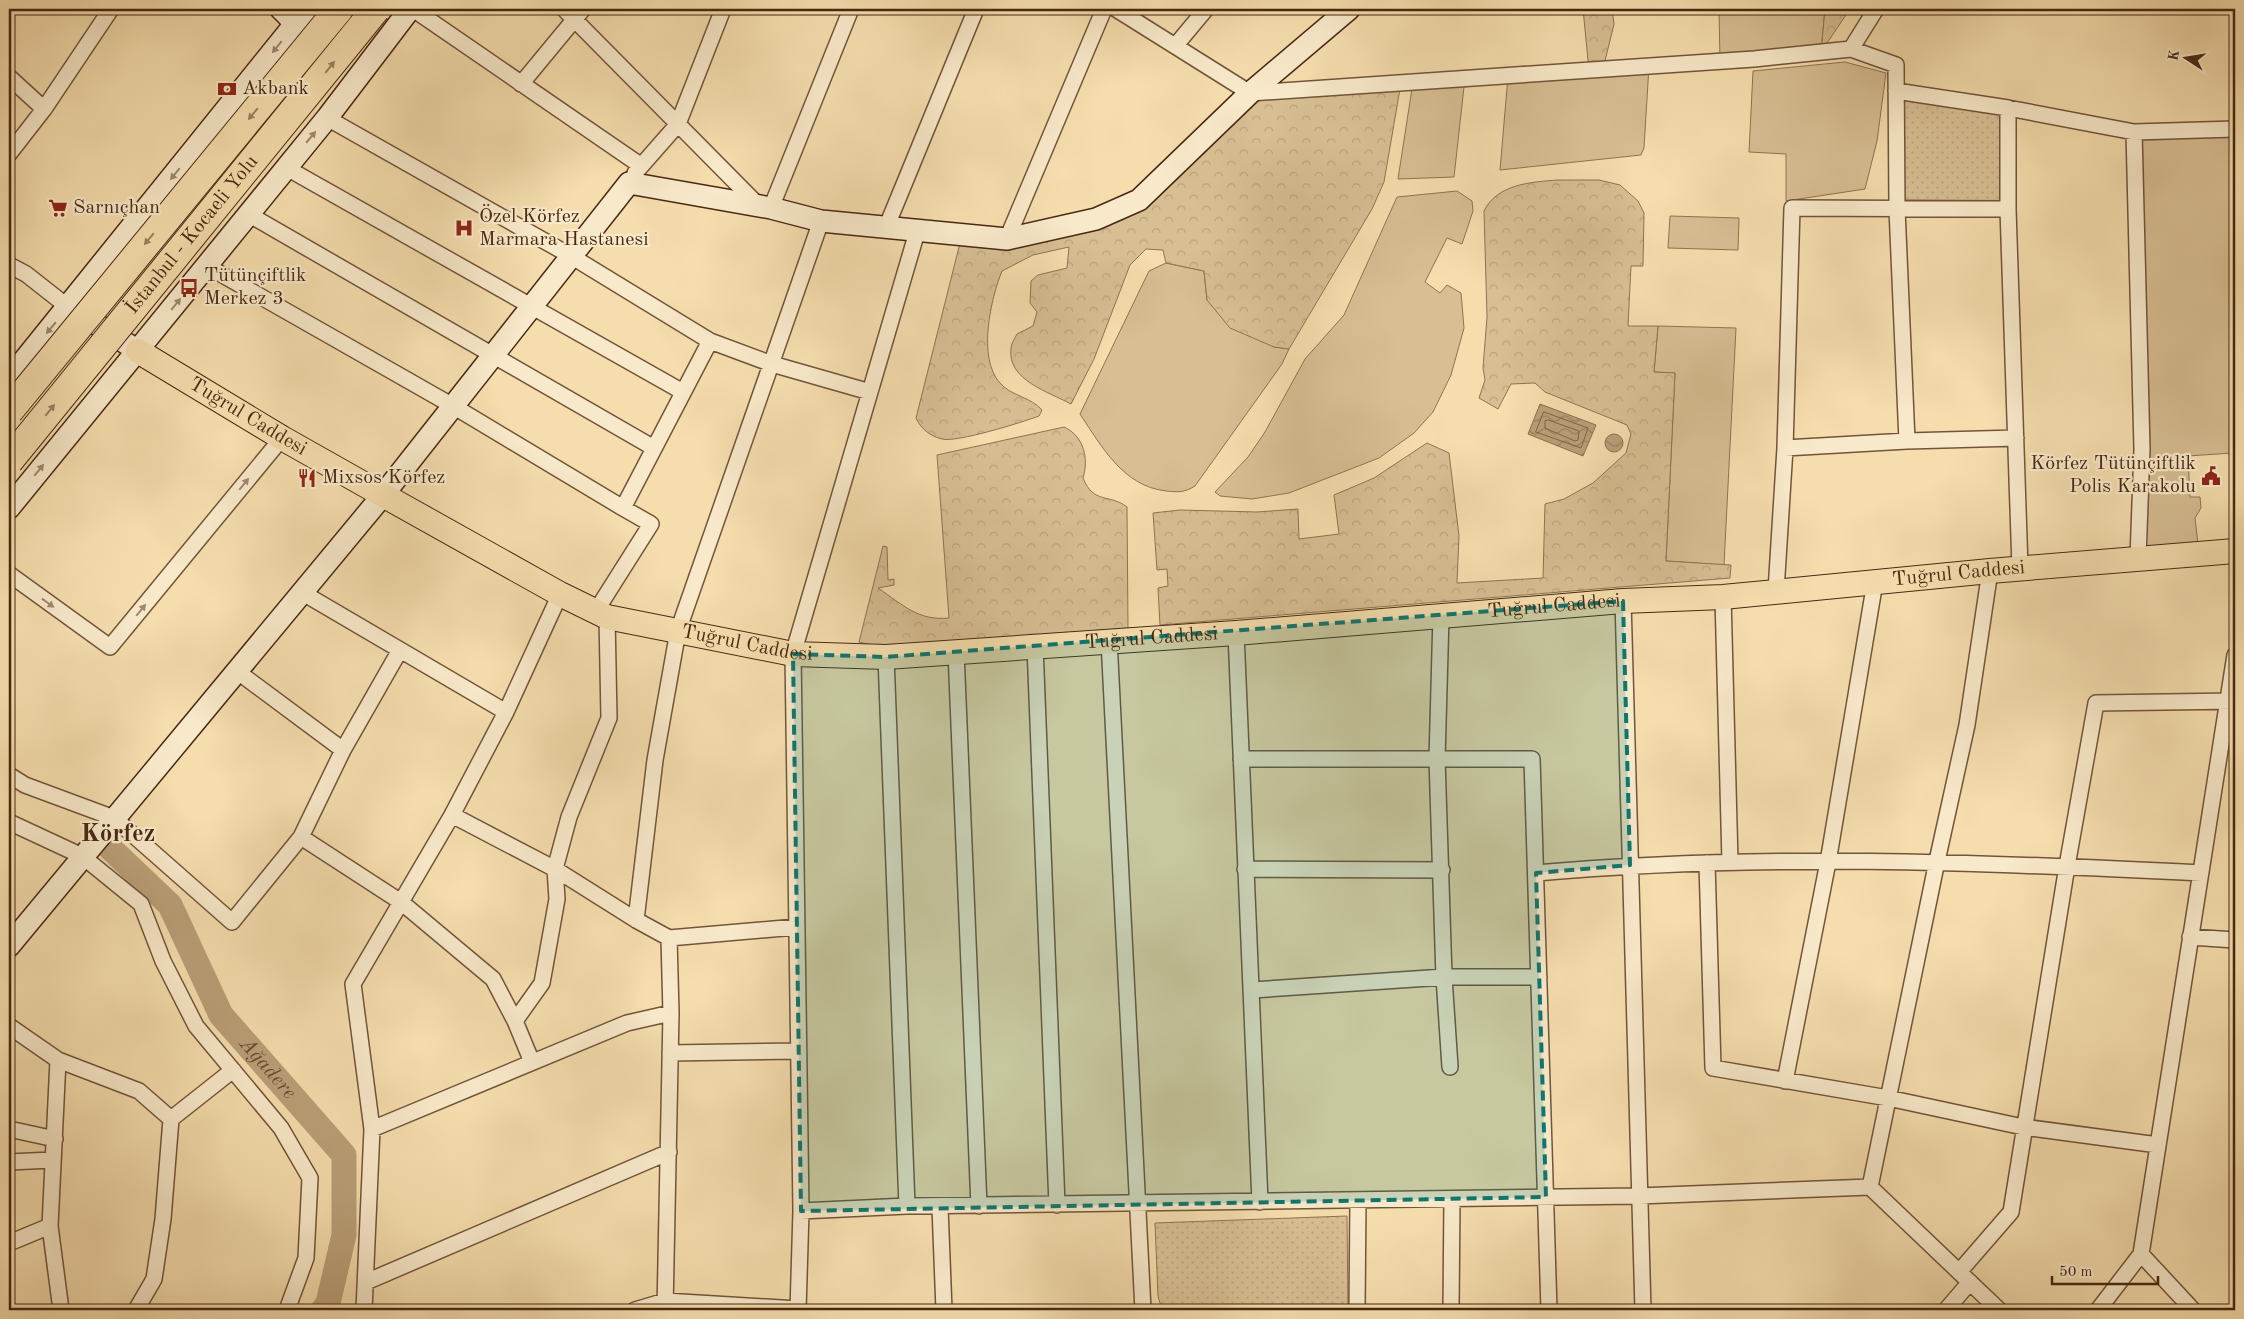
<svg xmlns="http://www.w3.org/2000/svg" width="2244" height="1319" viewBox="0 0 2244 1319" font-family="'Old Standard TT',serif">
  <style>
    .grass { fill: #d7be93; stroke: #8f7352 }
    .forest { fill: url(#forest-crowns); stroke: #8f7352 }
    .park { fill: url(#park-dots); stroke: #8f7352 }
    .water { fill: url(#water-waves); stroke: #8c6f4f }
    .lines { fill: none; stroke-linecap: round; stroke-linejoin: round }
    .shore { stroke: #806445; stroke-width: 1 }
    .river { stroke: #ba9f78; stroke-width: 25 }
    .street-casing { stroke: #725539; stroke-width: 18 }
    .secondary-casing { stroke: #472812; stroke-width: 24 }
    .primary-casing { stroke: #472812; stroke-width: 26 }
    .street { stroke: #f8e9ca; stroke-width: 15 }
    .secondary { stroke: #f8e9ca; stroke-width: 21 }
    .primary { stroke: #f5ddad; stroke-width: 24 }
    .highway-bridge-casing { stroke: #472812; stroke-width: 30; stroke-linecap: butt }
    .highway-bridge { stroke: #f5ddad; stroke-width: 28 }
    .oneway { fill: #a0886e }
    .oneway2 { fill: #9e8260 }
    .marked { fill: #0f766e; fill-opacity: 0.2; stroke: #0f766e; stroke-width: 4; stroke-dasharray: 10 6; stroke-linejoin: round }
    .labels { text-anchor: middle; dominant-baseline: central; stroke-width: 4.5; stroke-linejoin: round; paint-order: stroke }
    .poi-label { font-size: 20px; fill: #472812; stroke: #f8e9ca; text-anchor: start }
    .street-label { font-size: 20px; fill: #472812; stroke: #f8e9ca }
    .water-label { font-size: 21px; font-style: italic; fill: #6a4c31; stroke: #f8e9ca }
    .district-label { font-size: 25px; font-weight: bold; fill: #472812; stroke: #f8e9ca }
  </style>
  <defs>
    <pattern id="forest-crowns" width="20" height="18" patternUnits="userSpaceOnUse" patternTransform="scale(1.25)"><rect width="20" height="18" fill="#d7be93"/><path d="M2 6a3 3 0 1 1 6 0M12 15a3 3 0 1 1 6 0" fill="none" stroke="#baa37e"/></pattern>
    <pattern id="park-dots" width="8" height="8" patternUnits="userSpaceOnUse" patternTransform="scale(1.25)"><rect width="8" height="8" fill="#d7be93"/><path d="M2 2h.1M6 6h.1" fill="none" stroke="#baa37e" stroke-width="1.8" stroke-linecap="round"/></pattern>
    <pattern id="water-waves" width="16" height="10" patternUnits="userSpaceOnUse" patternTransform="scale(1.25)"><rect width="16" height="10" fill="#ba9f78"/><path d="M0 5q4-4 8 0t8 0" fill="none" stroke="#998261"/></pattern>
  </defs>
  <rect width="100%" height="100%" fill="#f5ddad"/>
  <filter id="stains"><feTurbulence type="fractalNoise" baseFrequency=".004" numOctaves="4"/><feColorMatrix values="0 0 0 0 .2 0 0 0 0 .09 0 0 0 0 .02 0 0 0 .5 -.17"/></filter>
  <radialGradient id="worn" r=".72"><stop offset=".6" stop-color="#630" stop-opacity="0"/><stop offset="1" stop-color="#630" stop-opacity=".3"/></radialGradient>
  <path class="grass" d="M 1719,9 L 1825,9 L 1821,52 L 1720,61 Z
    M 1845,62 L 1886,73 L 1877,141 L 1865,189 L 1786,201 L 1786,154 L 1749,152 L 1753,71 Z
    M 1649,66 L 1644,148 L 1641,155 L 1500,170 L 1508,76 Z
    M 1465,78 L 1454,177 L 1398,179 L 1413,82 Z
    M 2235,129 L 2235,497 L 2232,453 L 2188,456 L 2190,497 L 2200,497 L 2201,508 L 2195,518 L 2198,544 L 2138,548 L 2134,132 Z
    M 1457,191 L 1472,201 L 1473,211 L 1462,244 L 1447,238 L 1425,282 L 1440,293 L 1447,285 L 1461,293 L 1464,328 L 1451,375 L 1433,412 L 1414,433 L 1379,458 L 1289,493 L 1252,499 L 1220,496 L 1215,492 L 1248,457 L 1265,432 L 1305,359 L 1344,315 L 1397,197 Z
    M 1670,216 L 1739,218 L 1738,250 L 1668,248 Z
    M 1166,263 L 1204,271 L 1207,300 L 1274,347 L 1289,349 L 1282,364 L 1195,486 C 1184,493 1178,492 1166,491 C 1123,486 1102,447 1080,414 L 1149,271 Z
    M 1658,326 L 1736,328 L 1724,565 L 1666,561 L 1675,373 L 1654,372 Z"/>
  <path class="forest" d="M 1583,9 L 1612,9 L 1614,24 L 1603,69 L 1589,70 Z
    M 1825,9 L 1850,9 L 1821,52 Z
    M 1401,83 L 1384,182 L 1372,209 L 1289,349 L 1274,347 L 1230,328 L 1207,300 L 1204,271 L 1166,263 L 1163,250 L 1146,249 L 1130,265 L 1094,359 L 1071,404 C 1049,392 1007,380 1011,349 C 1011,344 1015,338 1017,334 L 1033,326 L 1037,312 L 1030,303 L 1031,281 L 1038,275 L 1067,268 L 1069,247 L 1033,255 L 1002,271 C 991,298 977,358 1000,383 C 1011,396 1031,397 1042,410 L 1039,416 C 1023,422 956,443 942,439 C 930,436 921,429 916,418 L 962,235 L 1007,239 L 1139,200 L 1250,93 Z
    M 1558,180 L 1599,180 L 1620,185 L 1638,201 L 1644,213 L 1643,266 L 1631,266 L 1628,326 L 1658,326 L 1654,372 L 1675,373 L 1666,561 L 1731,565 L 1730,578 L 1160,625 L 1158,588 L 1168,586 L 1167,569 L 1157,570 L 1153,513 L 1180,510 L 1257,512 L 1298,509 L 1299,539 L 1339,534 L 1334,495 L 1374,478 L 1427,443 L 1449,453 L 1459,536 L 1457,583 L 1543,578 L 1545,504 L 1564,499 L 1593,483 L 1626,453 L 1631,434 L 1627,425 L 1545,392 L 1535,383 L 1511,384 L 1498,409 L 1479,398 L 1485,380 L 1483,368 L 1487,317 L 1484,211 C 1497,184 1531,182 1558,180 Z
    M 1064,427 C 1084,436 1089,459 1083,478 C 1094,505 1109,493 1127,507 L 1128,628 L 884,648 L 859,642 L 883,546 L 887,547 L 888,580 L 894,579 L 894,585 L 878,588 C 903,605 918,621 949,618 L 937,455 Z"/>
  <path class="park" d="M 1896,91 L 2008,108 L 2008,209 L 1897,209 Z
    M 1347,1216 L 1348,1310 L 1162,1310 L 1158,1296 L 1155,1223 Z"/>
  <path class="water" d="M 1540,404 L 1596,425 L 1583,456 L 1528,434 Z
    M1605 443a9 9 0 1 1 18 0a9 9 0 1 1-18 0Z"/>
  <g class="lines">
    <path class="shore" d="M 1544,412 L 1588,428 L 1581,448 L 1536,432 Z
      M 1548,420 L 1579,431 L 1578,440 L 1575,441 L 1545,428 L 1545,421 Z"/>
    <path class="river" id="s1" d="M 110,848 L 170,905 L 221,1015 L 344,1155 L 344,1235 L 328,1303 L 323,1310"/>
    <g class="street-casing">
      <path id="street" d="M 413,9 L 640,165
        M 564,9 L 759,206
        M 1116,9 L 1250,93 L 1754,59 L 1851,49 L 1896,65 L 1897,209 L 1907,441
        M 1176,45 L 1206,9
        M 1851,49 L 1876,9
        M 9,77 L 44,109 L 111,9
        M 521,84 L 583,9
        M 1896,91 L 2008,108 L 2134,132 L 2235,129
        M 2008,108 L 2008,209 L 2020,568
        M 327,118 L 571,256 L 710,341 L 772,364 L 870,392
        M 2134,132 L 2142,449 L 2138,558
        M 9,154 L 44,109
        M 285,167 L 683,392
        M 635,173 L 678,124 L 723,9
        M 771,208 L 851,9
        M 248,214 L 654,448
        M 886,228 L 976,9
        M 1007,239 L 1104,9
        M 9,265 L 26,274 L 68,307
        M 207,266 L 453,406 L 623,508 L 710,341
        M 1785,448 L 1907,441 L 2016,438
        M 1990,571 L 1967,725 L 1937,861 L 1870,1187 L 1999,1310
        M 9,574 L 110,647 L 282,438
        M 1776,591 L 1785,448 L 1792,208 L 2008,209
        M 303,593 L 506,712
        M 1723,597 L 1730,862
        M 1623,601 L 1643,1310
        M 596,611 L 651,524 L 623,508
        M 1441,616 L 1437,759 L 1444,977 L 1450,1067
        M 1236,633 L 1260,1202
        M 1109,640 L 1143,1310
        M 1035,646 L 1057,1205
        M 956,652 L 979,1206
        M 886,657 L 907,1206
        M 343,750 L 400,650
        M 1241,759 L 1532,759 L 1549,1310
        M 9,775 L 25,785 L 114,818 L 232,922 L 301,837 L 343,750 L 238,672
        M 452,815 L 555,869 L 636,920 L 669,938 L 796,927
        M 9,822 L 82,856 L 141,904 L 163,961 L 196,1026 L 281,1128 L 310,1178 L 306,1258 L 287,1310
        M 301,837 L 401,902 L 493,979 L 515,1021 L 532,1062
        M 1707,863 L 1713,1068 L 1888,1098 L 2023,1127 L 2158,1145
        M 1245,869 L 1442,870
        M 1536,873 C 1758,853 1980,862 2201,873
        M 636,920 L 655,760 L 678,631 L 821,221
        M 2190,937 L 2235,940
        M 1252,990 L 1444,977 L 1539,977
        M 515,1021 L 542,983 L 557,899 L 555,869 L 569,817 L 609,718 L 607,617
        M 9,1026 L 58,1060 L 50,1226 L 61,1310
        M 670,1053 L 798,1051
        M 58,1060 L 139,1091 L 171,1119 L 163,1219 L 154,1279 L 136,1310
        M 1785,1081 L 1828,862 L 1875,582
        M 171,1119 L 233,1070
        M 9,1129 L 55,1139
        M 372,1129 L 627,1023 L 671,1013
        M 9,1162 L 52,1160
        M 940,1207 L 944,1310
        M 801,1211 L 907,1206 L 1639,1196 L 1870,1187
        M 9,1243 L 50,1226
        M 2141,1254 L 2193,1310
        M 1959,1272 L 2011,1212 L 2067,866 L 2096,703 L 2235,701
        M 366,1282 L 669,1152
        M 364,1310 L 372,1129 L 353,984 L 452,815 L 506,712 L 560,594
        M 635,1310 L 665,1301 L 798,1309
        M 665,1310 L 671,1013 L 669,938
        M 798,1310 L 801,1211 L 793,654 L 917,232
        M 1357,1310 L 1358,1200
        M 1451,1310 L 1452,1199
        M 1946,1310 L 1970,1282
        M 2098,1310 L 2141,1254 L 2235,655"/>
    </g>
    <g class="secondary-casing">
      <path id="secondary" d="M 281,9 L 296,24
        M 73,309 L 138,351
        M 9,379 L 307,9
        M 9,508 L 327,118 L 410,9
        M 9,946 L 383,495 L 629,183 L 771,208 L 821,221 L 1007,239 L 1096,219 L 1139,200 L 1250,93 L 1349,9"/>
    </g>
    <g class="primary-casing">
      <g id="primary">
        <path id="s2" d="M 138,351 L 282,438 L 383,495 L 560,594 L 607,617 L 793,654 L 886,657 L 1236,633 L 1623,601 L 1723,597 L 1990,571 L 2235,551"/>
      </g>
    </g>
    <use href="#street" class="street"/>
    <use href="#secondary" class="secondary"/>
    <use href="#primary" class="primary"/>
    <g class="highway-bridge-casing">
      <g id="highway-bridge">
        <path d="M 9,411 L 339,9"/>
        <path id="s3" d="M 9,461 L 376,9"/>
      </g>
    </g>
    <use href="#highway-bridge" class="highway-bridge"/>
  </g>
  <defs><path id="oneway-solid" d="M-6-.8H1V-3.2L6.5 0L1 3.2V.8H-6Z" transform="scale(1.25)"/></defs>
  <g class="oneway">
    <use href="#oneway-solid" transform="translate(277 47) rotate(129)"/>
    <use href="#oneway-solid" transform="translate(311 137) rotate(-50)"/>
    <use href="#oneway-solid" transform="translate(175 174) rotate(129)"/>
    <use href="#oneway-solid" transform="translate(176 304) rotate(-51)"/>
    <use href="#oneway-solid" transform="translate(51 328) rotate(130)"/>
    <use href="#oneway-solid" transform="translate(39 470) rotate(-51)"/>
    <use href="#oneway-solid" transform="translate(244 484) rotate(-51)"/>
    <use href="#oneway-solid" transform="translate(48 603) rotate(36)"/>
    <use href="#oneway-solid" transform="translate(141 610) rotate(-51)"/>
  </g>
  <g class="oneway2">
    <use href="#oneway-solid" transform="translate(330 67) rotate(-51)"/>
    <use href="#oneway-solid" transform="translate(253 114) rotate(130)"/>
    <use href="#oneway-solid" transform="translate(149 239) rotate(130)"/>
    <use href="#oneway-solid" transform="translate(50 410) rotate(-51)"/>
  </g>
  <path class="marked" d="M 1623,601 L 1630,865 L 1536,873 L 1546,1197 L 801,1211 L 793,654 L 886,657 Z"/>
  <defs>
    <g id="bank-bare" transform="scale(1.5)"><path d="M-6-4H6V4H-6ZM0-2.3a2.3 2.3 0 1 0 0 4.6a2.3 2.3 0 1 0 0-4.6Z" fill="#8f2418" stroke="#f8e9ca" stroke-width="2.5" paint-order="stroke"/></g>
    <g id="supermarket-bare" transform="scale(1.5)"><path d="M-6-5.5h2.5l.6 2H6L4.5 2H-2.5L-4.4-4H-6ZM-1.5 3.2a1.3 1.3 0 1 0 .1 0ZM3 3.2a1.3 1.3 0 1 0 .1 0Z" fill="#8f2418" stroke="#f8e9ca" stroke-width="2.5" paint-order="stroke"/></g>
    <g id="hospital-bare" transform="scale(1.5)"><path d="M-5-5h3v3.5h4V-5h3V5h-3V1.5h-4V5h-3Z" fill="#8f2418" stroke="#f8e9ca" stroke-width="2.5" paint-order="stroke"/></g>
    <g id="bus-bare" transform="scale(1.5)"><path d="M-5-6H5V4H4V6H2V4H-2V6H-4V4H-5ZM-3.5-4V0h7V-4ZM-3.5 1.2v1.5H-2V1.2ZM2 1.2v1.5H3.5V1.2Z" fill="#8f2418" stroke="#f8e9ca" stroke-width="2.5" paint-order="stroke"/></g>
    <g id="civic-bare" transform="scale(1.5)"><path d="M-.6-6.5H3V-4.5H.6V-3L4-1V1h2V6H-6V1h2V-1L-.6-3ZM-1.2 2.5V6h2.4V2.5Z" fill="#8f2418" stroke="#f8e9ca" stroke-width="2.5" paint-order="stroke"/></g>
    <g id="restaurant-bare" transform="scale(1.5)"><path d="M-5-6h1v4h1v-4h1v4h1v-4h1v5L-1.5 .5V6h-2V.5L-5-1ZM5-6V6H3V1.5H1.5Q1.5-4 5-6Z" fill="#8f2418" stroke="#f8e9ca" stroke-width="2.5" paint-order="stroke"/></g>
  </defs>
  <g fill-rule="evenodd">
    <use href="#bank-bare" x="227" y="89"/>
    <use href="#supermarket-bare" x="58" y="208"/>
    <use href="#hospital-bare" x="464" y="228"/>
    <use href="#bus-bare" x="189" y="288"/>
    <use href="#civic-bare" x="2211" y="476"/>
    <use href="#restaurant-bare" x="307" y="478"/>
  </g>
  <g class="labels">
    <g class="poi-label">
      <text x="242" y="89">Akbank</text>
      <text x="73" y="208">Sarnıçhan</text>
      <text x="479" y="217">Özel Körfez<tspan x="479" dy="23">Marmara Hastanesi</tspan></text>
      <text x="204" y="276">Tütünçiftlik<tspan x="204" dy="23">Merkez 3</tspan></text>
      <text x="2196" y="464" text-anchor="end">Körfez Tütünçiftlik<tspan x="2196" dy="23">Polis Karakolu</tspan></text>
      <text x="322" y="478">Mixsos Körfez</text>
    </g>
    <g class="street-label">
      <text stroke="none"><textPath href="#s3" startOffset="291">İstanbul - Kocaeli Yolu</textPath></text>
      <text stroke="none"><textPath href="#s2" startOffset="128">Tuğrul Caddesi</textPath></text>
      <text stroke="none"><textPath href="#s2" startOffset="1898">Tuğrul Caddesi</textPath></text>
      <text stroke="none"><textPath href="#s2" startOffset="1492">Tuğrul Caddesi</textPath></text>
      <text stroke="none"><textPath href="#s2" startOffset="1088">Tuğrul Caddesi</textPath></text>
      <text stroke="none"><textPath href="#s2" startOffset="682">Tuğrul Caddesi</textPath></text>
    </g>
    <g class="water-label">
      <text stroke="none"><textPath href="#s1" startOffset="275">Ağadere</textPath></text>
    </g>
    <g class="district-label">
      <text x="118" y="834">Körfez</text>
    </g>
  </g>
  <rect width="2244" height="1319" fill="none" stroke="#f5ddad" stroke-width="30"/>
  <rect x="10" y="10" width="2224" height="1299" fill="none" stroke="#472812" stroke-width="2.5"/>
  <rect x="15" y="15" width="2214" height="1289" fill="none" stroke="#472812"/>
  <g transform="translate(2186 58) rotate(282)" stroke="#f8e9ca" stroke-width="4" paint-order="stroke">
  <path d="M0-4L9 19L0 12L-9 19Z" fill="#472812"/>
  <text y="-8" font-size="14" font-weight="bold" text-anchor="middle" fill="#472812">K</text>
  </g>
  <path d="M2052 1276v8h106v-8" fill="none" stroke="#472812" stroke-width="2.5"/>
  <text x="2059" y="1276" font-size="15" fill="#472812" stroke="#f8e9ca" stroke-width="4" paint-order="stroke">50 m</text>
  <rect width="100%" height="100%" filter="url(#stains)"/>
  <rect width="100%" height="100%" fill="url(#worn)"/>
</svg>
